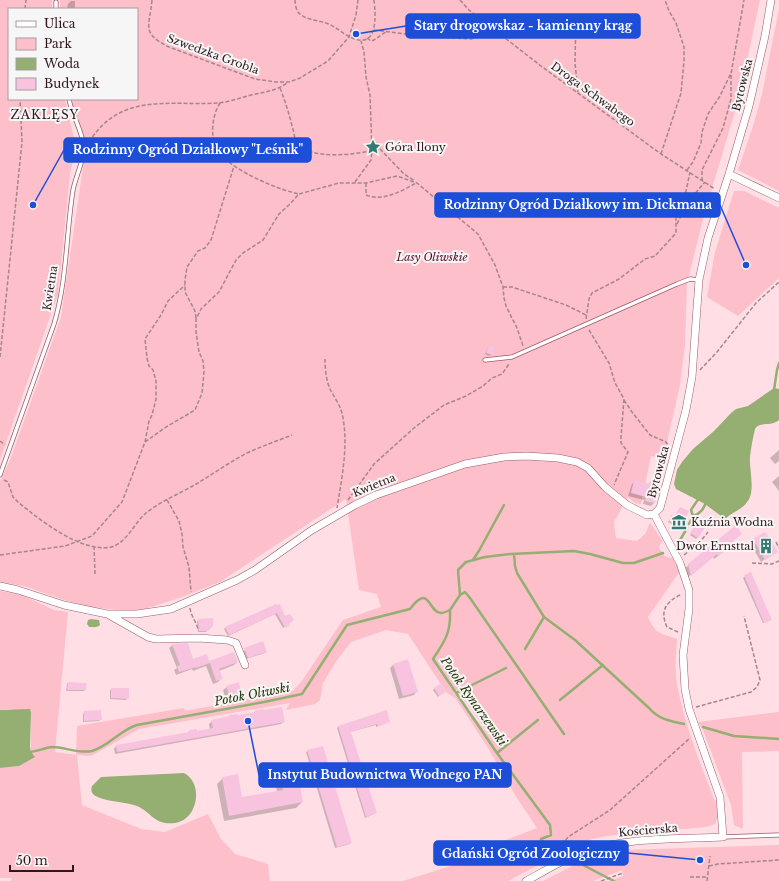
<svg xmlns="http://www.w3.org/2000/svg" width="779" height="881" viewBox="0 0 779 881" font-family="'Libre Baskerville',serif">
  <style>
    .green { fill: #fdbfca; fill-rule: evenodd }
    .water { fill: #95ae71 }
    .shadow { fill: #0003 }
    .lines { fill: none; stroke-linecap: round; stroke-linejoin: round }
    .stream { stroke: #95ae71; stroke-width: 2.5 }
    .building { fill: #f8c3de }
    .lane-casing { stroke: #9d5b6a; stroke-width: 5 }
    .street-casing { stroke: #9d5b6a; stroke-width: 8 }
    .path { stroke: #a4868c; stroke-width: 1.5; stroke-dasharray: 4 2; stroke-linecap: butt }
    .lane { stroke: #fff; stroke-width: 3.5 }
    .street { stroke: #fff; stroke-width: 7 }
    .labels { text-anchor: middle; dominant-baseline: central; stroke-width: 4; stroke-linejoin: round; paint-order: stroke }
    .street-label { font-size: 11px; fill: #31161c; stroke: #f6f6f6 }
    .poi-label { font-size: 11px; fill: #31161c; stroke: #f6f6f6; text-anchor: start }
    .park-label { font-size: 11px; font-style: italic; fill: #5e0928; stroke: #f6f6f6 }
    .neighbourhood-label { font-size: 12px; letter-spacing: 1px; fill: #31161c; stroke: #f6f6f6 }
    .water-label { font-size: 12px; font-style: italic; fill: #263507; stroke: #f6f6f6 }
    .leader { fill: none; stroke: #1d4ed8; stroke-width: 1.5 }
    .callout-dot { fill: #1d4ed8; stroke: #f6f6f6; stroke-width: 1.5 }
    .callout { fill: #1d4ed8; stroke: #1d4ed8; stroke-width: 1.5 }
    .callout-label { font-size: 12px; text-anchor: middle; font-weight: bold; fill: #fff }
  </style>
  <rect width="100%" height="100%" fill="#ffdfe5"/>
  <path class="green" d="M 0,0 L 52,0 L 52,9 L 9,9 L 9,99 L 65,99 L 76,148 L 70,174 L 58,294 L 0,460 Z
    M 60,0 L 760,0 L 740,95 L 704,215 L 687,284 L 685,345 L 680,385 L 666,447 L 666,460 L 651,456 L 641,504 L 635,503 L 628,497 L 614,522 L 616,538 L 637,541 L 645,534 L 650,523 L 663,541 L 661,542 L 659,548 L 665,556 L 670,558 L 672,557 L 680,571 L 648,617 C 656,635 660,633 677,639 C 676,656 674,673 678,689 C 686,729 702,769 717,806 L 718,816 L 715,824 L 706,827 L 606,836 L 584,841 L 508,881 L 403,881 L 457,864 L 498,843 L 537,828 L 515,795 L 488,748 L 456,699 L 446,692 L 408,634 L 386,630 L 351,642 L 337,660 L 323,683 L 320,700 L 315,704 L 286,710 L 290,703 L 139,729 L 91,756 L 77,755 L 82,805 L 141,829 L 165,832 L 208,814 L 221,839 L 235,854 L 268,864 L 270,881 L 11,881 L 12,878 L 0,878 L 0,768 L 19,766 L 31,752 L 31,713 L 9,709 L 0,710 L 0,591 L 22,595 L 54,610 L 68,612 L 55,752 L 76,755 L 77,726 L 184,708 L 185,711 L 266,696 L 278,691 L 293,691 L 301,682 L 343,620 L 381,607 L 377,594 L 359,590 L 346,499 L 220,582 L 182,597 L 145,609 L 124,611 L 86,606 L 64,600 L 24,586 L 0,582 L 0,481 L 10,460 L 61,317 L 84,160 L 72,100 L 137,99 L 137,9 L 60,9 ZM 457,690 L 490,735 L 490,736 L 453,692 Z
    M 779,9 L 779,191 L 738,170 L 754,123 L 762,94 Z
    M 734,191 L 744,191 L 779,208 L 779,278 L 738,316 L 707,297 L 715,252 Z
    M 779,712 L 779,751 L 742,752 L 743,829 L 734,825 L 731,805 L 703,730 L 698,722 Z
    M 779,845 L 779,881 L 610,881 L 623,876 L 622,870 L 593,881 L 543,881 L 584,860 L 620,850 Z"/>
  <path class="water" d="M 774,388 L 779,389 L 779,420 C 771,427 760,421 755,429 C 753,438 751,447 750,457 C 749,469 756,492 747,502 C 742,510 732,512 725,519 L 705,504 L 676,489 L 674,484 L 677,470 L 682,462 L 693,449 L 714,431 L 731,413 L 736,409 L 748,406 Z
    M 91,619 L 99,620 L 100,625 C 97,628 93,627 89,627 L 87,624 L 88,620 Z
    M 30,709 L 31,713 L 30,747 L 31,752 L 35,757 L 19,766 L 0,768 L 0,710 Z
    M 184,773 C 204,783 198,820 175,823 C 153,826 151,810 134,805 C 125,802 99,801 93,794 C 91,792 91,788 92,786 L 101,777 Z"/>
  <path class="shadow" d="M 71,1 L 75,1 L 75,9 L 67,9 L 68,4 Z
    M 489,346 L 491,354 L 490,356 L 485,354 Z
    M 779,450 L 779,461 L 775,464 L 770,458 Z
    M 779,476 L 779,491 L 772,482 Z
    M 635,481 L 648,485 L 650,482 L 658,484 L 654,503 L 651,506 L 643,504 L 644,500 L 628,496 L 632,484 Z
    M 680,508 L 688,512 L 678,528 L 668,522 L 672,516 L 674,517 Z
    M 699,521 L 697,538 L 696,539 L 690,535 Z
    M 765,533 L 776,552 L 761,562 L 750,543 Z
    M 732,542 L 730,547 L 714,559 L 713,557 L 687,578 L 685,568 L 689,565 Z
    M 750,573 L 769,621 L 763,623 L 743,578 Z
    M 276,605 L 285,618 L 293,620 L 283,628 L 275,614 L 228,636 L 224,629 L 226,627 Z
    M 199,620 L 212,626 L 206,632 L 198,632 L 197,621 Z
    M 263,642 L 265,653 L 246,659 L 243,651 Z
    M 173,645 L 193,660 L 209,662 L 237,662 L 234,665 L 219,671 L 221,679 L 218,682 L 213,684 L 206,666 L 193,671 L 192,669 L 176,675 L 174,670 L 177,668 L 169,648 Z
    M 393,665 L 417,691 L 414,695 L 399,699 L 390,668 Z
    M 68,683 L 85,690 L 84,691 L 66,691 L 67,684 Z
    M 227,687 L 240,692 L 237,696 L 225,697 L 223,690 Z
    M 435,688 L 443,693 L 438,697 L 433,690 Z
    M 112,689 L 128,698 L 126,700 L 110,699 L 110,690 Z
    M 256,711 L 284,721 L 281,724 L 115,754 L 114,749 L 116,746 L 187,734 L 189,731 L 197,732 L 210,730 L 209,724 L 212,721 L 228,718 L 230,716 L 237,715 L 237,716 L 254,713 Z
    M 84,712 L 101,719 L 99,721 L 83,722 L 83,714 Z
    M 389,722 L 376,727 L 376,725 L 350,732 L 376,813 L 365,818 L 337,728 L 339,726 Z
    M 308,751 L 351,842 L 350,844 L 335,848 L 306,752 Z
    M 295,765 L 302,802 L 296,808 L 224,821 L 217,784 L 223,778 L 241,798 L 277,792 L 274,774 L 279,768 Z"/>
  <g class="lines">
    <path class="stream" d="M 774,390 L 777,370 L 779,363
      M 693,516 L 691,510 L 699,498
      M 689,524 L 693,516 C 700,514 705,508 706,501
      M 680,540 L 686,530
      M 514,554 L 515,566 L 517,573 L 544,617 L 575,640 L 649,708 C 658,719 670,721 684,724
      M 473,560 L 480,549 L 504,505
      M 460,595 L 465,592 L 470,598 L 564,734
      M 450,611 C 451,632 445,641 433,659 L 497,753 L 550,825 L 551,835 L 541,839 L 542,841 L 555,848
      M 525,649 L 544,617
      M 456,693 L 506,668
      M 560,700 L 603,665
      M 703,727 L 734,736 L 779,739
      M 28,752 C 36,752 44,748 52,747 C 65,747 79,754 92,751 C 109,746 120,730 137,725 L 264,702 L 302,694 L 347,625 L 410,609 C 430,582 428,613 441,613 C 444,613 448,611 450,610 L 460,595 L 458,570 L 466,562 L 485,557 L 511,554 L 574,551 L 590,554 L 623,563 L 634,563 L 663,553
      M 497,753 L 538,720
      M 583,865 L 614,881"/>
  </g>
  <path class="building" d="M 489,345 L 495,347 L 492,355 L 486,353 Z
    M 634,480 L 649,484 L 650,481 L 659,483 L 655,503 L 645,501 L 646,497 L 631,493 Z
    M 680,507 L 689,511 L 681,527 L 669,521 L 671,515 L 675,516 Z
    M 700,518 L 708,523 L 698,538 L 690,533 Z
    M 736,525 L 742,534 L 733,541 L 735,543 L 718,556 L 717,554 L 691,576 L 688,564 Z
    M 765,532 L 778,552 L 765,560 L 753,539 Z
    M 751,572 L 772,620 L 764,623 L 744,575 Z
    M 276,604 L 277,605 L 280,604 L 285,616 L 290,614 L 294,620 L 289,624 L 290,625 L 285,628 L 277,613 L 229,635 L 225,627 Z
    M 213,618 L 213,627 L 210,627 L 210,630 L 208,631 L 199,631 L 198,619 Z
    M 263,641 L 267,652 L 248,658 L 244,648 Z
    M 188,643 L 193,659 L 207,654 L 209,661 L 234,652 L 238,662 L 219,669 L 223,679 L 216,681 L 210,663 L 196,668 L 196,667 L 179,672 L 177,666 L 180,665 L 172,644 Z
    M 408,659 L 418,692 L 403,696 L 393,664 Z
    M 68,682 L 87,683 L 86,690 L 67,690 Z
    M 239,682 L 241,693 L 229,694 L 226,686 Z
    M 440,684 L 446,692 L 439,696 L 434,688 Z
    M 111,688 L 129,688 L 129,699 L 111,698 Z
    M 282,707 L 285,722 L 117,752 L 116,745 L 189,732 L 189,730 L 197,729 L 197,731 L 213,728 L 211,720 L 230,716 L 229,715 L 237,714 L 238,715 L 256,712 L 255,710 L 263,709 L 264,710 Z
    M 101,710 L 102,720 L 84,721 L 84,711 Z
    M 387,710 L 390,722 L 378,726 L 377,724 L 351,732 L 377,813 L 366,817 L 338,726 Z
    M 323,746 L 352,843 L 337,847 L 307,750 Z
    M 296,764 L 303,802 L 229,816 L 222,777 L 238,774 L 242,797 L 283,790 L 279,767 Z"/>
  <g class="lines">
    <g class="lane-casing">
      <path id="lane" d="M 56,9 L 56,2
        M 485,360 L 512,357 L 677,284 L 690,279 L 699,280
        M 0,475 L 54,324 C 67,281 66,235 73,190 C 75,179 84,159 84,149 C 83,131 72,116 69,99
        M 723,837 L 779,835"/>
    </g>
    <g class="street-casing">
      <path id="street" d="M 729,174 L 779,198
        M 654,514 L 660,508 L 686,410 L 692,377 L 699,280 L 708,238 L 729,174 L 749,106 L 765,36 L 771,0
        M 0,586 L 18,590 L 64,605 L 107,614 L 137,614 L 171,609 L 237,580 L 255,570 L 312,530 L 355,505 L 376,495 L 465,464 L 504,457 L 526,456 L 558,458 L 577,462 L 588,468 L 605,487 L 627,505 L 647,515 L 654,514
        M 109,615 L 148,637 L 156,639 L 198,638 L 227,640 L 236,643 L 245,665
        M 526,881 C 545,871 565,858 586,851 C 630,837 678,839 723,837 L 720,797 L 689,709 L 685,689 L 683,655 L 689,609 L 689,590 L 680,563 L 654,514"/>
    </g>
    <path class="path" d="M 152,0 C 150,26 140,33 169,47 L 255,79 L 276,82 L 289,82 L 300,78 L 328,61 L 349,37 L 356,15 L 358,0
      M 295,0 C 295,4 296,9 298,12 C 304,20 318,20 326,23 C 335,26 342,33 350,37 C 378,51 376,17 374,0
      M 460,0 L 469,10 L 541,66 L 661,154 L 715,189
      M 25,9 L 26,0
      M 576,16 L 575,63 L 578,92
      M 374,30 L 431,37 L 471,39 L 496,31
      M 367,38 L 371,41 L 374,40 L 387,31
      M 280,88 C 285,101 289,113 292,126 C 294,131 294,137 296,141 C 306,162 361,154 380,149 L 404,174 L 415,181
      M 220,103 C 211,117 209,142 221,155 C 237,172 276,189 299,194
      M 89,142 C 121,92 167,106 218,103 C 229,102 240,98 251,95 C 264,92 276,91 287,83
      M 661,154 L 681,93 L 684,61 L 684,47 L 676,23 L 669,11 L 665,0
      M 687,170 L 693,162 L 701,143 L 702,132 L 708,114 L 720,96 L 731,73
      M 702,181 L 702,170 L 723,128 L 731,99 L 731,74 L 744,0
      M 355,182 L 371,160 L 372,151 L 370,95 L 366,77 L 364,52 L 361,41
      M 366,183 L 366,195 C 382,202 402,191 416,183
      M 677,224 C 684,209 694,194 705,182
      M 503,287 L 512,287 L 566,305 L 586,315
      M 196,318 L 195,311 L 185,292 L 185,280 L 187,267 L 198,251 L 205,248 L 211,240 L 234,166
      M 586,319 L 589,299 L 592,293 L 619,279 L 645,259 L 655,256 L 676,233 L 676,214 L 685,196 L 690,172
      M 589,330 L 609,363 L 615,383 L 624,399 L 621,437 L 621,443 L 628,452 L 614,485
      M 0,357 L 22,142 L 20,99
      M 325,359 C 325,368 326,380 330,389 C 334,397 340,405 342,413 C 349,444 342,477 337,508
      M 700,370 L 717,352 L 756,303 L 779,282
      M 624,400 L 632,412 L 650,435 L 666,442 L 669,446
      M 0,441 L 5,445
      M 145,442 L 166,427 L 195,410 L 202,393 L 204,372 L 203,361 L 199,352 L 196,332 L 196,319 L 201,309 L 219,292 L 236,260 L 243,253 L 263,240 L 279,214 L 290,204 L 299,194 L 339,183 L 366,183 L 397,176 L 417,183 L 478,234 L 495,265 L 503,287 L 504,298 L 506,306 L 517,328 L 523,346
      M 4,480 L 8,482 L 13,497 L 18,502 C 40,520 81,553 111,547 C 127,543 134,523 146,513 C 161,501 181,493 198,483 C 214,473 230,462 247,453 C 262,446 277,441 292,435
      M 167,500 L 179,521 L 182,534 L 183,547 L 189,567 L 191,592
      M 348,500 L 374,464 L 414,428 L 444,405 L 466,396 L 483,386 L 492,378 L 502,374 L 509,364
      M 776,542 L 779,548
      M 94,546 L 95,574
      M 0,555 L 65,546 L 92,536 L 122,502 L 145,442 L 149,421 L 152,415 L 156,399 L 156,381 L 153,370 L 149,366 L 147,358 L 145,339 L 161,315 L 168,301 L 185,285
      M 684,555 L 699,543 L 708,532
      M 752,563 L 772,564 L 779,561
      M 190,608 C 191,617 197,622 198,630
      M 678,632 L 667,627 C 659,610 667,601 682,594
      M 696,707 L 751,692 L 757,687 L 760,680 L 744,616
      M 558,856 L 558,851 L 568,837 L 610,810 L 690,738
      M 709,866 L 718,864 L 779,860
      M 690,877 L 707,877
      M 601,881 L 623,873
      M 707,881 L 710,856"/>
    <use href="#lane" class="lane"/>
    <use href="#street" class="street"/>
  </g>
  <defs>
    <g id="sight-bare" transform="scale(1.2)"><path d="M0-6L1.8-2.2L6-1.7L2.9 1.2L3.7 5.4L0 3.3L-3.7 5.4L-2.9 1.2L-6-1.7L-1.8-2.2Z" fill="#337a73" stroke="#f6f6f6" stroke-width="2.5" paint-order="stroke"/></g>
    <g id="museum-bare" transform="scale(1.2)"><path d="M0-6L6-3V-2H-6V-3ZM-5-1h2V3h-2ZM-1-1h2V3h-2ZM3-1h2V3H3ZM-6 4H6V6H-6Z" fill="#337a73" stroke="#f6f6f6" stroke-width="2.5" paint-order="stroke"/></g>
    <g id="building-bare" transform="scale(1.2)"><path d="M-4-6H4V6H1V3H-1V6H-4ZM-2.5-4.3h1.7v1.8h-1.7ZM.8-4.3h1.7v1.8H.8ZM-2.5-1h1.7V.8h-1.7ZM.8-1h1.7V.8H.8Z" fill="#337a73" stroke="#f6f6f6" stroke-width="2.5" paint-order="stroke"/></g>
  </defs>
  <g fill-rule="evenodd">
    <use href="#sight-bare" x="373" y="147"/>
    <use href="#museum-bare" x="679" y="522"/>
    <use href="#building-bare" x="766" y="546"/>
  </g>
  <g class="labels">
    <g class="street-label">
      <text transform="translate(213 54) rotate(20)">Szwedzka Grobla</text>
      <text transform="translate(742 85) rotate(-76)">Bytowska</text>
      <text transform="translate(593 94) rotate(36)">Droga Schwabego</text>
      <text transform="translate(50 288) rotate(-81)">Kwietna</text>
      <text transform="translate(658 472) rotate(-75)">Bytowska</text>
      <text transform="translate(374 485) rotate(-22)">Kwietna</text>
      <text transform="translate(648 830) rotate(-5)">Kościerska</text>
    </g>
    <g class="poi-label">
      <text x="385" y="147">Góra Ilony</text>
      <text x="691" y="522">Kuźnia Wodna</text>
      <text x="754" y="546" text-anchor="end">Dwór Ernsttal</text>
    </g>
    <g class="park-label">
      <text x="432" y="257">Lasy Oliwskie</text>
    </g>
    <g class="neighbourhood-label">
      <text x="45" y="114">ZAKLĘSY</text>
    </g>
    <g class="water-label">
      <text transform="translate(252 694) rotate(-11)">Potok Oliwski</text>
      <text transform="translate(474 701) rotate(55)">Potok Rynarzewski</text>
    </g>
  </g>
  <path class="leader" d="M356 34L406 26M33 205L64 150M746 265L720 205M248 721L259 775M700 860L628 853"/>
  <g class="callout-dot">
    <circle cx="356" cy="34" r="4"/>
    <circle cx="33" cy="205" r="4"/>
    <circle cx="746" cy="265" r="4"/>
    <circle cx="248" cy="721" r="4"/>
    <circle cx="700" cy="860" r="4"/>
  </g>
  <g class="callout">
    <rect x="406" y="14" width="234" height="24" rx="4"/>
    <rect x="64" y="138" width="247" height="24" rx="4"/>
    <rect x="435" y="193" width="285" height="24" rx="4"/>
    <rect x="259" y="763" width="252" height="24" rx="4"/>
    <rect x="434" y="841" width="194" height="24" rx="4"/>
  </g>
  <g class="callout-label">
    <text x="523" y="30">Stary drogowskaz - kamienny krąg</text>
    <text x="188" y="154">Rodzinny Ogród Działkowy "Leśnik"</text>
    <text x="578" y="209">Rodzinny Ogród Działkowy im. Dickmana</text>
    <text x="385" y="779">Instytut Budownictwa Wodnego PAN</text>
    <text x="531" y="858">Gdański Ogród Zoologiczny</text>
  </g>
  <rect x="8" y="8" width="130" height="92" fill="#f6f6f6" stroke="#a79c9f"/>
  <rect x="16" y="21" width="20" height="6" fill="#ffffff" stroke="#a79c9f"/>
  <text x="44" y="28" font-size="12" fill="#31161c">Ulica</text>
  <rect x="16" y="38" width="20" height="12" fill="#fdbfca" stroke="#a79c9f"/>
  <text x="44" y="48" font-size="12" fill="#31161c">Park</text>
  <rect x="16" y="58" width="20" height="12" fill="#95ae71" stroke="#a79c9f"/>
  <text x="44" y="68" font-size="12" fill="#31161c">Woda</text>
  <rect x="16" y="78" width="20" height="12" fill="#f8c3de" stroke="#a79c9f"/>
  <text x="44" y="88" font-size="12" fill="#31161c">Budynek</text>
  <path d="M10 865v6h63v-6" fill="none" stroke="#31161c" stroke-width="2"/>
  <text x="16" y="865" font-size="12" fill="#31161c" stroke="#f6f6f6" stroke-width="3" paint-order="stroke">50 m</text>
</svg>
